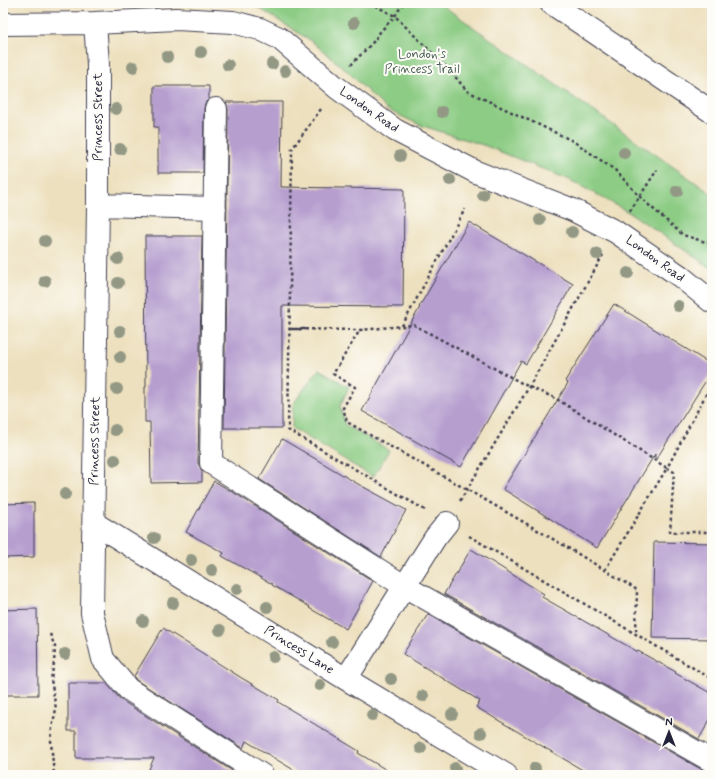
<svg xmlns="http://www.w3.org/2000/svg" width="715" height="778" viewBox="0 0 715 778" font-family="Mynerve,sans-serif">
  <style>
    .green { fill: #8ccc84; stroke: #577760 }
    .building { fill: #b69ecf }
    .lines { fill: none; stroke-linecap: round; stroke-linejoin: round }
    .minor-casing { stroke: #403e4f; stroke-width: 24 }
    .path { stroke: #403e4f; stroke-width: 2.5; stroke-dasharray: 3 3; stroke-linecap: butt }
    .minor { stroke: #fff; stroke-width: 22 }
    .tree { fill: #929884 }
    .labels { text-anchor: middle; dominant-baseline: central; stroke-width: 4; stroke-linejoin: round; paint-order: stroke }
    .park-label { font-size: 13px; fill: #475e55; stroke: #fdfcf7 }
    .street-label { font-size: 13px; fill: #22223b; stroke: #fdfcf7 }
  </style>
  <rect width="100%" height="100%" fill="#fdfcf7"/>
  <filter id="ink" filterUnits="userSpaceOnUse"><feTurbulence type="fractalNoise" baseFrequency=".025" numOctaves="2"/><feDisplacementMap in="SourceGraphic" scale="8" xChannelSelector="R" yChannelSelector="G"/><feConvolveMatrix kernelMatrix="1 2 1 2 8 2 1 2 1" color-interpolation-filters="sRGB"/></filter>
  <filter id="wash" filterUnits="userSpaceOnUse"><feTurbulence type="fractalNoise" baseFrequency=".012" numOctaves="4" result="noise"/><feDisplacementMap in="SourceGraphic" scale="16" xChannelSelector="R" yChannelSelector="G"/><feGaussianBlur stdDeviation="0.9" result="paint"/><feColorMatrix in="noise" values="0 0 0 0 0 0 0 0 0 0 0 0 0 0 0 0 0 1.4 0 .05"/><feComposite in="paint" operator="in"/></filter>
  <g filter="url(#wash)">
    <rect width="100%" height="100%" fill="#ede0be"/>
    <path class="green" d="M 251,3 L 439,3 L 712,194 L 712,269 L 632,214 L 570,180 L 486,146 L 420,125 L 386,109 L 346,70 L 311,41 Z
      M 319,369 L 349,387 L 340,406 L 345,425 L 389,450 L 373,477 L 292,428 L 293,404 Z"/>
    <g id="blocks">
      <path class="building" d="M 154,86 L 209,86 L 209,99 L 205,103 L 204,109 L 203,173 L 158,173 L 158,127 L 154,127 Z
        M 226,102 L 282,102 L 281,187 L 404,189 L 403,307 L 282,306 L 282,428 L 224,428 L 228,109 Z
        M 469,222 L 573,284 L 526,364 L 521,361 L 461,467 L 362,411 L 420,307 L 419,307 Z
        M 145,236 L 202,236 L 198,463 L 202,471 L 202,482 L 151,483 L 150,422 L 145,422 L 145,387 L 146,387 Z
        M 614,304 L 712,365 L 712,371 L 655,461 L 655,454 L 597,548 L 503,489 L 568,383 L 565,381 Z
        M 282,439 L 358,484 L 406,510 L 381,557 L 259,479 Z
        M 214,481 L 236,494 L 373,581 L 346,629 L 309,608 L 310,607 L 272,585 L 272,584 L 222,556 L 224,553 L 186,532 Z
        M 34,503 L 34,557 L 3,558 L 3,504 Z
        M 654,542 L 712,543 L 712,639 L 652,638 Z
        M 471,549 L 544,594 L 542,597 L 638,652 L 638,651 L 676,672 L 675,673 L 712,694 L 712,716 L 699,739 L 444,594 Z
        M 37,609 L 38,695 L 3,695 L 3,610 Z
        M 428,614 L 706,772 L 712,773 L 712,775 L 591,775 L 476,707 L 480,701 L 403,654 Z
        M 163,628 L 240,677 L 279,700 L 278,702 L 359,751 L 358,753 L 395,775 L 302,775 L 246,741 L 243,748 L 136,680 L 134,676 Z
        M 68,683 L 106,683 L 121,700 L 234,772 L 233,775 L 165,775 L 149,769 L 154,758 L 76,758 L 76,731 L 68,731 Z"/>
    </g>
  </g>
  <g filter="url(#ink)">
    <use href="#blocks" fill-opacity="0" stroke="#403e4f" stroke-width="1"/>
    <g class="lines">
      <g class="minor-casing">
        <path id="minor" d="M 551,3 L 712,112
          M 95,23 L 98,64 L 98,205 L 92,613 L 103,659 L 128,689 L 262,775
          M 3,24 L 95,23 L 176,19 L 233,22 L 260,29 L 279,38 L 336,87 L 395,130 L 476,172 L 573,210 L 616,232 L 680,276 L 712,302
          M 216,109 L 211,463 L 404,586 L 712,761
          M 98,205 L 215,208
          M 94,523 L 346,679 L 506,775
          M 346,679 L 435,538 L 447,523"/>
      </g>
      <path class="path" d="M 370,3 L 395,16 L 452,73 L 467,91 L 573,141 L 615,170 L 643,200 L 683,235 L 712,244
        M 351,65 L 374,41 L 380,32 L 395,16 L 403,3
        M 321,109 L 292,149 L 288,430 L 425,510
        M 630,211 L 657,170
        M 402,326 L 465,209
        M 305,329 L 290,329 L 360,330
        M 712,383 L 667,468 L 674,472 L 670,532 L 712,532
        M 460,501 L 529,387 L 603,255
        M 469,536 L 712,679
        M 605,570 L 667,468 L 555,398 L 529,387 L 414,325 L 360,330 L 333,374 L 355,387 L 343,408 L 347,422 C 444,477 543,531 637,590 L 636,634
        M 50,634 L 55,647 L 54,663 L 51,679 L 56,709 L 52,728 L 51,741 L 54,775"/>
      <use href="#minor" class="minor"/>
    </g>
    <g class="tree">
      <circle cx="354" cy="23" r="6"/>
      <circle cx="201" cy="52" r="6"/>
      <circle cx="167" cy="57" r="6"/>
      <circle cx="272" cy="64" r="6"/>
      <circle cx="228" cy="65" r="6"/>
      <circle cx="133" cy="67" r="6"/>
      <circle cx="285" cy="71" r="6"/>
      <circle cx="116" cy="109" r="6"/>
      <circle cx="442" cy="112" r="6"/>
      <circle cx="120" cy="149" r="6"/>
      <circle cx="624" cy="153" r="6"/>
      <circle cx="400" cy="156" r="6"/>
      <circle cx="450" cy="180" r="6"/>
      <circle cx="677" cy="191" r="6"/>
      <circle cx="483" cy="195" r="6"/>
      <circle cx="540" cy="220" r="6"/>
      <circle cx="572" cy="232" r="6"/>
      <circle cx="45" cy="241" r="6"/>
      <circle cx="597" cy="254" r="6"/>
      <circle cx="118" cy="259" r="6"/>
      <circle cx="628" cy="273" r="6"/>
      <circle cx="45" cy="281" r="6"/>
      <circle cx="118" cy="283" r="6"/>
      <circle cx="678" cy="306" r="6"/>
      <circle cx="120" cy="331" r="6"/>
      <circle cx="120" cy="357" r="6"/>
      <circle cx="117" cy="389" r="6"/>
      <circle cx="115" cy="430" r="6"/>
      <circle cx="115" cy="460" r="6"/>
      <circle cx="65" cy="494" r="6"/>
      <circle cx="154" cy="538" r="6"/>
      <circle cx="191" cy="560" r="6"/>
      <circle cx="212" cy="570" r="6"/>
      <circle cx="237" cy="589" r="6"/>
      <circle cx="173" cy="603" r="6"/>
      <circle cx="267" cy="607" r="6"/>
      <circle cx="143" cy="621" r="6"/>
      <circle cx="220" cy="630" r="6"/>
      <circle cx="332" cy="642" r="6"/>
      <circle cx="65" cy="654" r="6"/>
      <circle cx="273" cy="657" r="6"/>
      <circle cx="391" cy="679" r="6"/>
      <circle cx="320" cy="685" r="6"/>
      <circle cx="423" cy="696" r="6"/>
      <circle cx="452" cy="714" r="6"/>
      <circle cx="372" cy="715" r="6"/>
      <circle cx="481" cy="733" r="6"/>
      <circle cx="421" cy="748" r="6"/>
      <circle cx="455" cy="768" r="6"/>
      <circle cx="535" cy="768" r="6"/>
    </g>
  </g>
  <g class="labels">
    <g class="park-label">
      <text x="422" y="54">London's<tspan x="422" dy="15">Princess Trail</tspan></text>
    </g>
    <g class="street-label">
      <text transform="translate(369 110) rotate(35)">London Road</text>
      <text transform="translate(98 117) rotate(-90)">Princess Street</text>
      <text transform="translate(655 259) rotate(36)">London Road</text>
      <text transform="translate(95 441) rotate(-89)">Princess Street</text>
      <text transform="translate(299 650) rotate(32)">Princess Lane</text>
    </g>
  </g>
  <rect width="715" height="778" fill="none" stroke="#fdfcf7" stroke-width="16"/>
  <g transform="translate(669 732)" stroke="#fdfcf7" stroke-width="3" paint-order="stroke">
  <path d="M0-3L7 15L0 10L-7 15Z" fill="#22223b"/>
  <text y="-6" font-size="11" font-weight="bold" text-anchor="middle" fill="#22223b">N</text>
  </g>
</svg>
